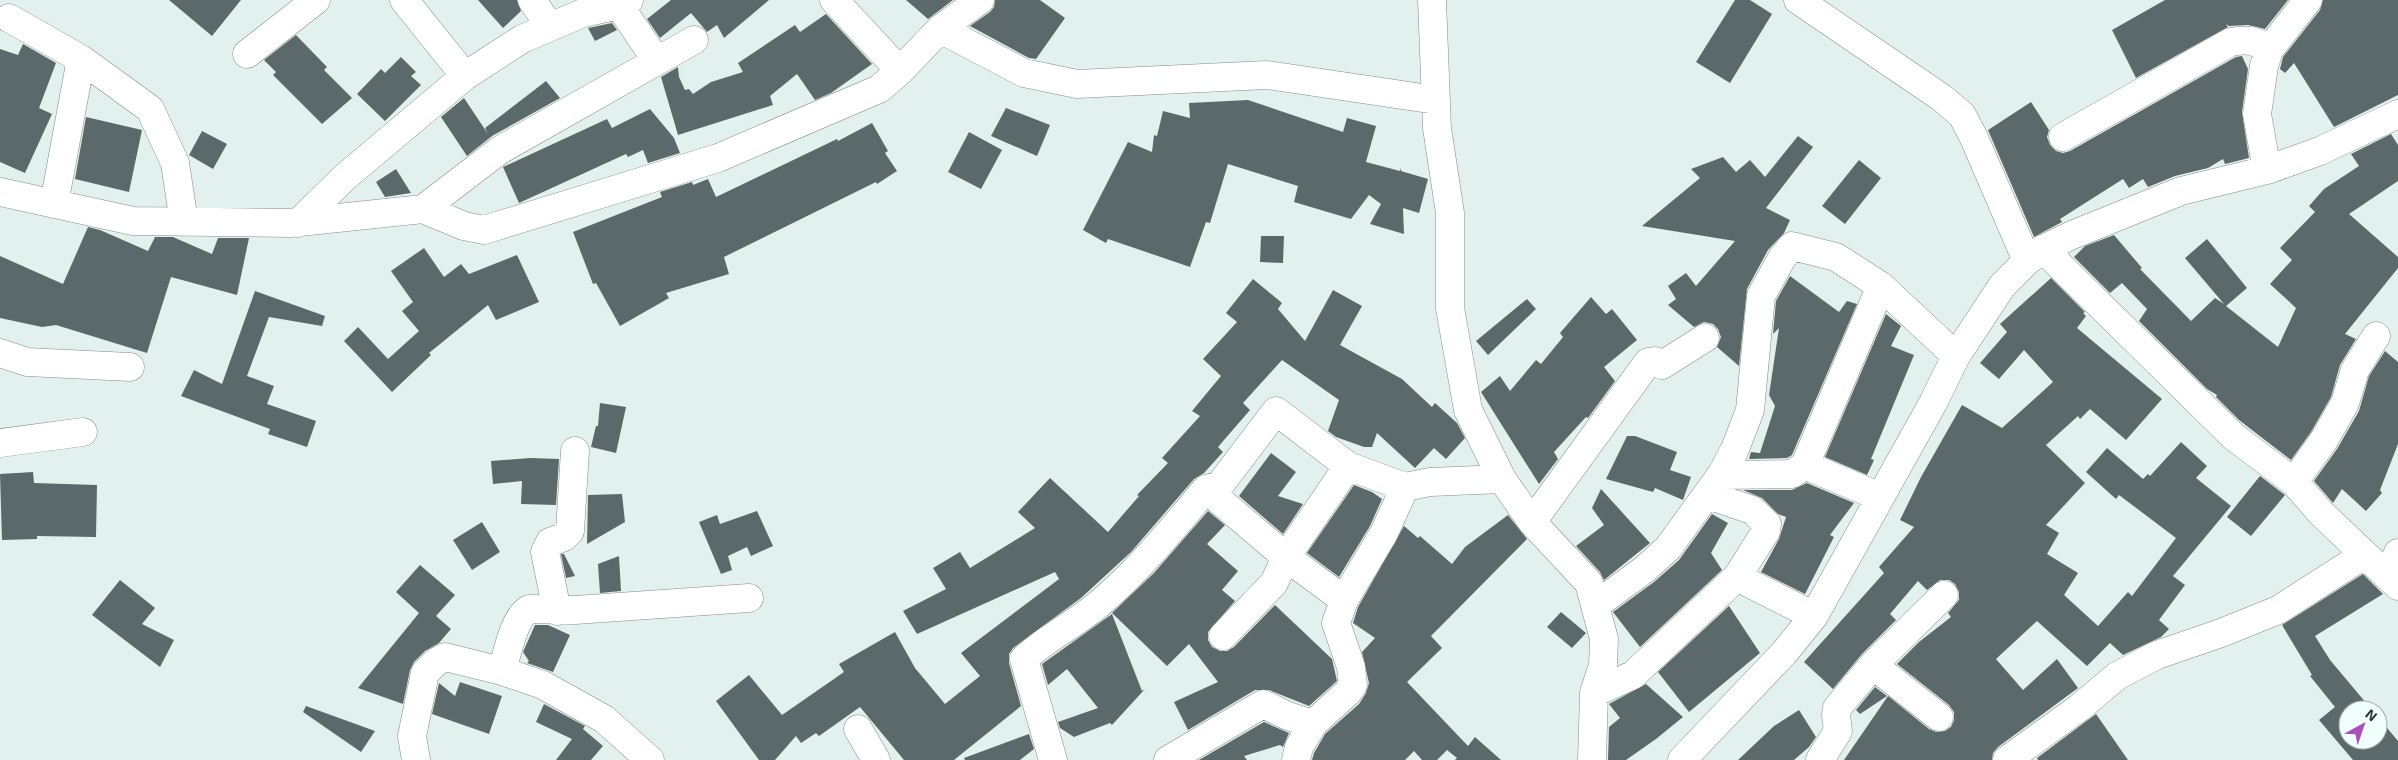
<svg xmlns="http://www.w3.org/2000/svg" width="2398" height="760" viewBox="0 0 2398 760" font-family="'Exo 2',sans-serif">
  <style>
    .building { fill: #5c696b }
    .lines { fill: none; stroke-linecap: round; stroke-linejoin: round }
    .minor-casing { stroke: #808d8b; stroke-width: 29 }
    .minor { stroke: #fff; stroke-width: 28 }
  </style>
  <rect width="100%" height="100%" fill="#e3f1ee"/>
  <path class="building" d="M 169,0 L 241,0 L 212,36 Z
    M 478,0 L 517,0 L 521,11 L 503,28 Z
    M 671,0 L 769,0 L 724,38 L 717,25 L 707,32 L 691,13 L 660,38 L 647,19 Z
    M 906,0 L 953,0 L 928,19 Z
    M 995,0 L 1040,0 L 1065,18 L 1036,59 L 1029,58 L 970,26 L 990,12 L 994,7 Z
    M 1735,0 L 1750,0 L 1772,14 L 1730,83 L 1696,62 Z
    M 2165,0 L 2288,0 L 2265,29 L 2248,25 L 2229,26 L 2226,24 L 2228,27 L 2136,78 L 2112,30 Z
    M 2323,0 L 2398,0 L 2398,95 L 2334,127 L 2294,63 L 2285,73 L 2280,69 L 2283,57 L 2320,10 Z
    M 826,14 L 872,64 L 831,93 L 815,100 L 797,74 L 770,96 L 773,105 L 678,135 L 661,77 L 678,67 L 679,77 L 685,90 L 689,89 L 693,94 L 711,82 L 743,72 L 738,63 L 795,25 L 800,32 Z
    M 612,23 L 617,30 L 595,41 L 588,28 Z
    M 296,35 L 327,67 L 324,70 L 352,98 L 322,124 L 273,75 L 276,72 L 264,60 Z
    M 23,44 L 56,63 L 39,108 L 52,114 L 25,173 L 0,162 L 0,49 L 18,55 Z
    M 2242,56 L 2248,69 L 2242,112 L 2249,158 L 2225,164 L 2223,159 L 2208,168 L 2175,176 L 2148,187 L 2143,179 L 2129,188 L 2123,179 L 2060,219 L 2062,222 L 2034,237 L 1988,130 L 2031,102 L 2049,130 L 2047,137 L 2050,145 L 2056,151 L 2063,153 L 2070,151 L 2236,57 Z
    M 401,57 L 416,72 L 411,76 L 421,85 L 385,121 L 357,94 L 381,69 L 385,73 Z
    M 546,81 L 560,98 L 492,136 L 467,156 L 441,117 L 464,98 L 488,134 L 485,128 Z
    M 1248,100 L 1343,132 L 1347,118 L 1376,126 L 1366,162 L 1400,171 L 1401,168 L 1401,171 L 1428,179 L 1419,213 L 1403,208 L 1404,234 L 1370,224 L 1381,204 L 1369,195 L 1351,219 L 1294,202 L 1298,186 L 1228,164 L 1210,223 L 1206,222 L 1190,267 L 1108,239 L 1106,243 L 1083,230 L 1128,142 L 1152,152 L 1154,135 L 1157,136 L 1163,111 L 1190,118 L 1189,103 Z
    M 1006,108 L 1050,125 L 1037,156 L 991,136 Z
    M 650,109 L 674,138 L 680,153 L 648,163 L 643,150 L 628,157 L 626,154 L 519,203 L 503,167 L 607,119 L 612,128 Z
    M 86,117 L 142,130 L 129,192 L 75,179 Z
    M 872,123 L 888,151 L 885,153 L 897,171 L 877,184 L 876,182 L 724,257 L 729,274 L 666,293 L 669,298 L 620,326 L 596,283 L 593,284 L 573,232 L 662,197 L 660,192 L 692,182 L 693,185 L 708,179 L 716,197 L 837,139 L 838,141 Z
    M 202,131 L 227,144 L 213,169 L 189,155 Z
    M 969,132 L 1002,150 L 981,189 L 948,172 Z
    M 2391,134 L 2398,145 L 2398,181 L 2349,214 L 2398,257 L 2398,268 L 2345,334 L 2356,339 L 2340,365 L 2331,397 L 2311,432 L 2291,460 L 2239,420 L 2216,397 L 2217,395 L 2207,389 L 2139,321 L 2147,309 L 2122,283 L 2110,293 L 2074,257 L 2085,246 L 2114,235 L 2142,268 L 2140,269 L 2191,321 L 2215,298 L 2224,304 L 2185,258 L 2207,239 L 2247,288 L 2226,306 L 2278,347 L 2296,308 L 2270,284 L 2292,260 L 2280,248 L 2315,212 L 2309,206 L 2324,189 L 2359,166 L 2351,154 Z
    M 1798,136 L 1813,147 L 1766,208 L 1790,220 L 1784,233 L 1768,250 L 1747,289 L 1739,366 L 1717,347 L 1721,337 L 1718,329 L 1713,324 L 1704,322 L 1694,327 L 1668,305 L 1676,299 L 1668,286 L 1686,273 L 1696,286 L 1735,241 L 1642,226 L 1700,178 L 1691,169 L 1723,157 L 1736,172 L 1750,160 L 1765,177 Z
    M 1859,160 L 1881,178 L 1845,224 L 1822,206 Z
    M 396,169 L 411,193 L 385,197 L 376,182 Z
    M 88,227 L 100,230 L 148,251 L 155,237 L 173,237 L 212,254 L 218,238 L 249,238 L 237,295 L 171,277 L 147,353 L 56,325 L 42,327 L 0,318 L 0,256 L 63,284 Z
    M 1261,236 L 1284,236 L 1283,263 L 1260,262 Z
    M 424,248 L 444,277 L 461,264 L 469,274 L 517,255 L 539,302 L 496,320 L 488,305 L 429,353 L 431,355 L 392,392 L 344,341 L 358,327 L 388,359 L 419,331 L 402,311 L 413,302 L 391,271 Z
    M 1790,276 L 1839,312 L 1847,301 L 1857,304 L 1792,455 L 1787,458 L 1749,459 L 1751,452 L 1760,453 L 1775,406 L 1769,395 L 1779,328 L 1773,334 L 1776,301 Z
    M 2051,278 L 2085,312 L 2083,313 L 2086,316 L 2077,328 L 2162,399 L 2126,440 L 2090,409 L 2080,419 L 2078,416 L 2046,445 L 2085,483 L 2046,525 L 2059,533 L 2047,554 L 2078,573 L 2064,595 L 2098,626 L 2128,592 L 2132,596 L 2176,538 L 2119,495 L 2116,499 L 2086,472 L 2107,448 L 2143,479 L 2148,474 L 2150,476 L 2181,442 L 2207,466 L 2196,478 L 2231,506 L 2173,576 L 2185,585 L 2159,620 L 2169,629 L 2161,637 L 2123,655 L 2110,643 L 2087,666 L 2037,621 L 1996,659 L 2023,690 L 2057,659 L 2078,688 L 1998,747 L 1993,753 L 1992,760 L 1844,760 L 1888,696 L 1929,729 L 1936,732 L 1945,731 L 1951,727 L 1954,720 L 1954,712 L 1949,705 L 1897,664 L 1919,642 L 1951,617 L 1948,613 L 1959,600 L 1959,592 L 1955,584 L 1949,580 L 1940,580 L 1927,590 L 1918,581 L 1890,614 L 1896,620 L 1862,654 L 1833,689 L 1804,662 L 1884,573 L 1879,567 L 1914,527 L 1900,520 L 1921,477 L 1962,405 L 2002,428 L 2053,382 L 2024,350 L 1999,379 L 1980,363 L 2007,332 L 2000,324 Z
    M 1253,279 L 1282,303 L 1278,309 L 1305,341 L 1333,290 L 1362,306 L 1340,345 L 1402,379 L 1432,407 L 1435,403 L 1457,423 L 1465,438 L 1446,459 L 1434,448 L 1415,468 L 1377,433 L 1372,447 L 1364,447 L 1336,437 L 1328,431 L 1339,400 L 1282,360 L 1243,403 L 1250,410 L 1218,447 L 1223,452 L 1204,473 L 1194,479 L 1131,552 L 1081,598 L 1013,648 L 1009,654 L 1009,663 L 1021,706 L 954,760 L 904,760 L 860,707 L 819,736 L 816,733 L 801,743 L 796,736 L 775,760 L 759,760 L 716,701 L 749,675 L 782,715 L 844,672 L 839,664 L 895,632 L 915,668 L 945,704 L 980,676 L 961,653 L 1059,579 L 1055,572 L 917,634 L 903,611 L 946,589 L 933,568 L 960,552 L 970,568 L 1035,528 L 1018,512 L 1050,478 L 1108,532 L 1139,496 L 1137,495 L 1168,463 L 1162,458 L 1200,416 L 1192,411 L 1221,376 L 1203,359 L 1237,322 L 1226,313 Z
    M 255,291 L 325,316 L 322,326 L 269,317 L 247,376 L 274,386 L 267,404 L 316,421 L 307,447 L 268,434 L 270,429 L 181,396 L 194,370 L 222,384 Z
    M 1591,297 L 1606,314 L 1612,309 L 1637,340 L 1604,367 L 1615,381 L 1588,418 L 1586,417 L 1554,452 L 1558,459 L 1539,484 L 1481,392 L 1500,376 L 1510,391 L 1536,360 L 1541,364 L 1563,337 L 1560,333 Z
    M 1527,299 L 1536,309 L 1488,355 L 1476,341 Z
    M 1886,314 L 1901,326 L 1891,346 L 1914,355 L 1871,459 L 1874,460 L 1867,475 L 1825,457 Z
    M 2385,351 L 2398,362 L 2398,444 L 2380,490 L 2382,493 L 2366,511 L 2342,489 L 2333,503 L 2314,481 L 2337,449 L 2359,411 L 2369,376 Z
    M 600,403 L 626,407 L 616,453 L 591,447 L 596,426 L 598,426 Z
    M 1627,436 L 1635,436 L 1677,452 L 1670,470 L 1691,477 L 1683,500 L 1655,488 L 1653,492 L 1606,479 Z
    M 1271,453 L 1296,472 L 1278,496 L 1303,504 L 1283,534 L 1239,496 Z
    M 530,458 L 559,459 L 556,505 L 521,504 L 522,481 L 493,484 L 491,461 Z
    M 33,472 L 34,483 L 97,485 L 96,537 L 37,536 L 37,539 L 2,540 L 0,474 Z
    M 2260,476 L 2285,495 L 2251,536 L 2227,517 Z
    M 1807,483 L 1854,503 L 1830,535 L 1834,537 L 1805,594 L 1761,572 L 1779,539 L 1786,517 L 1778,514 L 1762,498 L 1743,490 L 1792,490 Z
    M 1354,485 L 1372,492 L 1382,499 L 1370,526 L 1339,577 L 1307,553 Z
    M 1601,489 L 1650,543 L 1604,580 L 1600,572 L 1576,546 L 1604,525 L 1592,508 Z
    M 622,494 L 625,522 L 587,544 L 588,495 Z
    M 757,511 L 773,546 L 751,556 L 747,547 L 728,556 L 732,570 L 721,574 L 699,522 L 717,515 L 720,524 Z
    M 1208,511 L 1225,525 L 1207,544 L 1238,571 L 1222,590 L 1235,601 L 1208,632 L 1208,640 L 1212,647 L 1220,651 L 1227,651 L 1234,647 L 1275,605 L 1332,659 L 1337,681 L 1309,706 L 1269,690 L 1255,690 L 1188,730 L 1174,702 L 1218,682 L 1189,644 L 1167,666 L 1112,613 L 1154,573 Z
    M 1712,514 L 1728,523 L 1711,553 L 1722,570 L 1640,647 L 1613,612 L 1654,582 L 1679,560 Z
    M 1508,515 L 1527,539 L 1431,636 L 1442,648 L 1407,682 L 1468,746 L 1475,737 L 1501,760 L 1455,760 L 1457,758 L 1447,750 L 1437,760 L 1422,760 L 1414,751 L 1405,760 L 1312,760 L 1314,753 L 1325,734 L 1359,704 L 1366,693 L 1369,683 L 1362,652 L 1375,638 L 1353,623 L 1358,607 L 1404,526 L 1418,538 L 1420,536 L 1452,564 L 1465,547 Z
    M 482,522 L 500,552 L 472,570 L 453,540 Z
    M 561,554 L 564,554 L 575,576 L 566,578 Z
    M 619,556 L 621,591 L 600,593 L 598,564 Z
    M 420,565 L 455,595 L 436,616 L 451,629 L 439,643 L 425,651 L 414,662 L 410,670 L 403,704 L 358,688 L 419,613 L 396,592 Z
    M 2363,574 L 2383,594 L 2315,636 L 2330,660 L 2372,710 L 2348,710 L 2348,740 L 2378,740 L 2378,717 L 2398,741 L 2398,760 L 2353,760 L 2319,720 L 2335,707 L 2310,676 L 2312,675 L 2282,625 Z
    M 120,580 L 155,608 L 142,624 L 174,640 L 160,667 L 92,615 Z
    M 1729,606 L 1760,653 L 1689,712 L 1658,672 Z
    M 1561,612 L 1586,633 L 1572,648 L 1547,627 Z
    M 1112,614 L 1142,691 L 1145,689 L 1112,725 L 1110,723 L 1074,737 L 1060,728 L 1058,722 L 1098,708 L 1067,669 L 1048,685 L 1042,664 Z
    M 535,625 L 548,625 L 570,635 L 553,672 L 527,663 L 529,661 L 523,652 Z
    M 460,682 L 502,696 L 489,734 L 432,714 L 439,683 L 455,696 Z
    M 1646,684 L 1683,717 L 1656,739 L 1626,760 L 1608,760 L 1609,727 L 1620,718 L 1609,704 Z
    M 1875,687 L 1887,696 L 1860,714 L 1856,710 Z
    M 544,704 L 585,726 L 583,729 L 603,746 L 591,760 L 556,760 L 572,739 L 536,722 Z
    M 306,706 L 375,731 L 361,752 L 303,712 Z
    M 1799,710 L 1816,737 L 1809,747 L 1794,760 L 1738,760 L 1774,726 Z
    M 2096,714 L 2128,760 L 2038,760 L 2037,758 Z
    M 1264,722 L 1289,733 L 1283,747 L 1280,745 L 1244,756 L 1247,760 L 1199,760 Z
    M 1029,734 L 1034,749 L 1020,760 L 965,760 L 964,758 Z"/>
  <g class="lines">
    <g class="minor-casing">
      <path id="minor" d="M 404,0 L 465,76
        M 532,0 L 550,27
        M 629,0 L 619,5 L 656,60
        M 834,0 L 900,71
        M 1432,0 L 1437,128 L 1450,213 L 1450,308 L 1468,410 L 1502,479 L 1532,522 L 1589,583 L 1604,639 L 1603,665 L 1594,693 L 1592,760
        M 1798,0 L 1942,98 L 1962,115 L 1974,138 L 2027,261
        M 9,18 L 81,59 L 150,109 L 175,163 L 184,222
        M 940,29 L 1024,73 L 1077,84 L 1267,75 L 1436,100
        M 247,54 L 316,0
        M 2063,137 L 2231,42 C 2247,39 2256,40 2269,50
        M 2267,170 L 2257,114 L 2264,66 L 2269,50 L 2308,0
        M 0,192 L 133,221 L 290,223 L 423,209 L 500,150 L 694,40
        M 54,204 L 81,59
        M 423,209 L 464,226 L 484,230 L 718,158 L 879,89 L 900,71 L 940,29 L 980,0
        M 298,223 L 345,177 L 465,76 L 522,39 L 583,13 L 619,5 L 615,0
        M 2043,249 L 2234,437 L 2294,482 L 2321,513 L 2398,586
        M 0,353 L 27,362 L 130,367
        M 0,443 L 83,432
        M 1805,465 L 1881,286
        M 1721,475 L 1792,474 L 1805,465 L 1880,497
        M 2294,482 L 2324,440 L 2345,403 L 2355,370 L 2376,336
        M 1206,489 L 1286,557 L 1348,466
        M 1708,495 L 1752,510 L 1767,524 L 1766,531 L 1737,577
        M 1532,522 L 1648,362 L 1655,361 L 1662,365 L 1705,338
        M 2387,576 L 2398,553
        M 1596,605 L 1645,569 L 1668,548 L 1721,475 L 1735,449 L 1750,410 L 1761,296 L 1782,258 L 1792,246 L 1836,257 L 1881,286 L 1956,356
        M 557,611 L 545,552 L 550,542 L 564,537 L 570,531 L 575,451
        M 1223,636 L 1274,583 L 1286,557 L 1344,600
        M 1873,665 L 1939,717
        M 502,671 C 507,654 514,617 529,609 L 575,610 L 749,598
        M 1594,693 L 1633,675 L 1737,577 L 1814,616
        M 858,729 L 876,760
        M 416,760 L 412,736 L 425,673 L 436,662 L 445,657 L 502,671 L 543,685 L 604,719 L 650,760
        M 1053,760 L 1024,659 C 1047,637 1076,624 1100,603 C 1140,569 1172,529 1206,489 L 1219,486 L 1276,411 L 1348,466 L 1405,487
        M 1168,760 L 1263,704 L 1288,716 L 1313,724
        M 1296,760 L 1299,747 L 1313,724 L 1348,692 L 1353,685 L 1351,667 L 1336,623 L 1344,600 L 1384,533 L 1405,487 L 1430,482 L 1502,479
        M 1682,760 L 1784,653 L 1814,616 L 1933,403 L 1956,356 L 2002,286 L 2027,261 L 2043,249 L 2072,235 L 2181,191 L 2267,170 L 2320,151 L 2398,114
        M 1820,760 L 1838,731 L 1836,715 L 1837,708 L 1873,665 L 1944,595
        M 2007,760 L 2079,708 L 2117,676 L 2157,655 L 2221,633 L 2278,610 L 2364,555"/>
    </g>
    <use href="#minor" class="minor"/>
  </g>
  <g transform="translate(2363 725) rotate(40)"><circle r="24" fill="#f0fffc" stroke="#a2adab"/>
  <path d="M0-4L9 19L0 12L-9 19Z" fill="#a950bd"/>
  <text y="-8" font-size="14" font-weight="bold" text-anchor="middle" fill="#2e3332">N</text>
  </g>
</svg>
